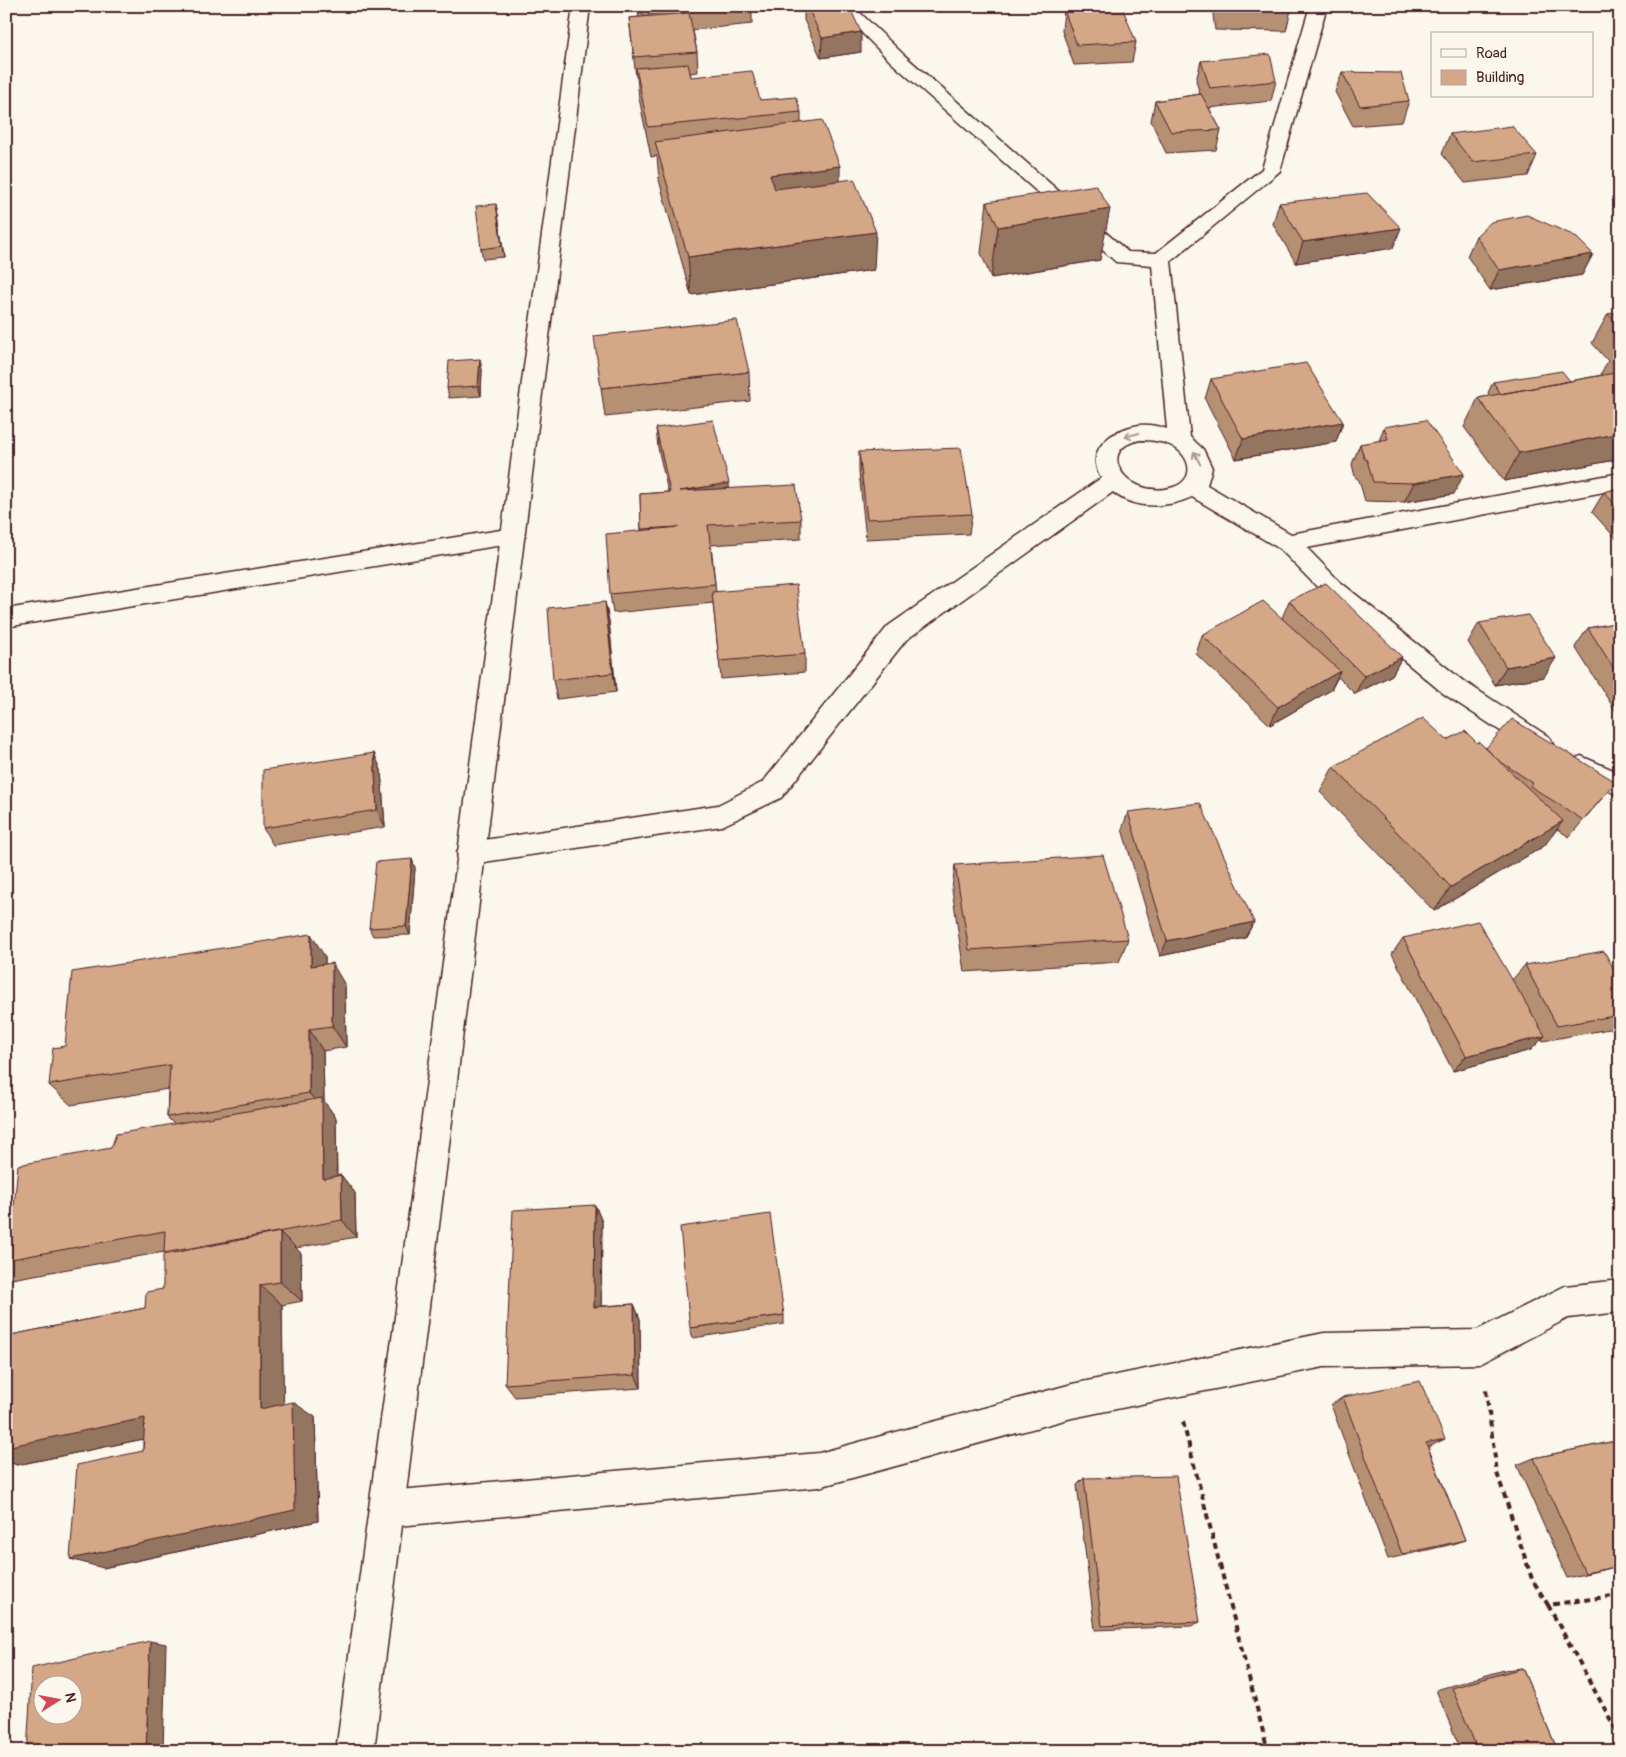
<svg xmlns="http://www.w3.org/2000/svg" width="1626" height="1757" viewBox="0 0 1626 1757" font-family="Pangolin,sans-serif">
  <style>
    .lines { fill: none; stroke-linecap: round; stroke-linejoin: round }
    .lane-casing { stroke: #4a1f2b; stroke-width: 3 }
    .street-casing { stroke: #4a1f2b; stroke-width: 3 }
    .secondary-casing { stroke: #4a1f2b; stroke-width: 3 }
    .path { stroke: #4a1f2b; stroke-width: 4; stroke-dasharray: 6 4.5; stroke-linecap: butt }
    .lane { fill: #fbf7ec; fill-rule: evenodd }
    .street { fill: #fbf7ec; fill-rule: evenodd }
    .secondary { fill: #fbf7ec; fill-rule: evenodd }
    .wall { fill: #b69073; stroke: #4a1f2b }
    .shaded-wall { fill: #94755e; stroke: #4a1f2b }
    .building { fill: #d4a786; stroke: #4a1f2b; fill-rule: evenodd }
    .oneway { stroke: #ab9695 }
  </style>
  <rect width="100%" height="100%" fill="#fbf7ec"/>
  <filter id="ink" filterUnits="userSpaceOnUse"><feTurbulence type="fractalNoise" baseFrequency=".02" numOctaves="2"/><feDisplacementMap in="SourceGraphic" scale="10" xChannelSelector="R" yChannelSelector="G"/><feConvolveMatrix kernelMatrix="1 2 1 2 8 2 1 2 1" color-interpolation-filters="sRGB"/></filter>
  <g filter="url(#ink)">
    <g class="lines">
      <g class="lane-casing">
        <path id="lane" d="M 513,528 L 521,530 L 525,536 L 521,542 L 6,627 L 6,609 Z"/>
      </g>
      <g class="street-casing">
        <path id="street" d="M 835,6 L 853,6 L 904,55 L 1128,252 L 1156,253 L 1262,169 L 1310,6 L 1327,6 L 1280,171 L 1171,261 L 1190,437 L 1203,449 L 1212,468 L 1207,485 L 1291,534 L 1620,473 L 1620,489 L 1307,548 L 1339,581 L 1462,680 L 1549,737 L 1553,744 L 1549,751 L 1540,754 L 1531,751 L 1444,694 L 1323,593 L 1280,549 L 1192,497 C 1168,508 1134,510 1113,492 L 906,640 L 781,798 L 722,826 L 471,864 L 461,861 L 457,853 L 461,845 L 471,842 L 718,805 L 763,782 L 888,626 L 1101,478 C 1084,449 1113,429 1139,425 C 1149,424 1158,426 1167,429 L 1152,265 L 1116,262 L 892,63 ZM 1140,440 C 1150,440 1161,441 1170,445 C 1192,455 1197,482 1170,488 C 1127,499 1093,449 1140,440 Z
          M 1581,756 L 1620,773 L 1620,796 L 1572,774 L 1568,767 L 1572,760 Z
          M 1620,1280 L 1620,1312 L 1568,1318 L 1480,1364 L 1324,1367 L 1072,1418 L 819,1487 L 387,1527 L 375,1521 L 369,1509 L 375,1497 L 387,1491 L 819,1453 L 1072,1384 L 1324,1333 L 1477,1330 L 1565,1286 Z"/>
      </g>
      <g class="secondary-casing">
        <path id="secondary" d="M 573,6 L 590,6 L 374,1751 L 336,1751 Z"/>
      </g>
      <path class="path" d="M 1486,1390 L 1497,1473 L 1532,1579 L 1548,1605 L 1620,1595
        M 1183,1422 L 1268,1751
        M 1548,1605 L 1620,1737"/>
      <use href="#lane" class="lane"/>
      <use href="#street" class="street"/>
      <use href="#secondary" class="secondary"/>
    </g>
    <path class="wall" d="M 637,6 L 752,6 L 752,24 L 693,30 L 697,52 L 698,72 L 690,73 L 691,77 L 760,100 L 801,112 L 801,123 L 840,181 L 874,270 L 691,295 L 659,180 L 657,156 L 651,157 L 639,98 L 637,77 L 636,77 L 629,18 L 639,17 Z
      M 804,6 L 849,6 L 861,52 L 821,58 L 804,20 Z
      M 1212,6 L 1292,6 L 1286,31 L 1215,30 Z
      M 1064,10 L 1136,42 L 1132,62 L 1074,65 L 1062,31 Z
      M 1201,61 L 1276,81 L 1271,101 L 1209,108 L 1221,130 L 1216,150 L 1166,153 L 1151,121 L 1155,101 L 1200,94 L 1196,81 Z
      M 1342,72 L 1409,101 L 1402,122 L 1353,126 L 1335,92 Z
      M 1450,134 L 1537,155 L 1528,176 L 1465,183 L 1442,154 Z
      M 987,202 L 1100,260 L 991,278 L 981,253 Z
      M 1279,203 L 1393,248 L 1296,263 L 1273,224 Z
      M 498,214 L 504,257 L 483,259 L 481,249 Z
      M 1476,236 L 1593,254 L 1582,275 L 1490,290 L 1467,256 Z
      M 1620,312 L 1620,459 L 1504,481 L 1464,427 L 1478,398 L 1490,396 L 1488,393 L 1493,382 L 1570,381 L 1602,375 L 1601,373 L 1608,361 L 1592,343 L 1608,314 Z
      M 482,369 L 481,396 L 449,398 L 447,388 Z
      M 749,372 L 750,401 L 605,417 L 601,388 Z
      M 1211,379 L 1343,422 L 1336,442 L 1236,459 L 1205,399 Z
      M 1384,427 L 1454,494 L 1404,502 L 1365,501 L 1359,480 L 1355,477 L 1352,464 L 1360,444 L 1379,441 Z
      M 656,428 L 729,488 L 801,520 L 801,539 L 711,545 L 716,592 L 805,654 L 805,672 L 721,679 L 713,603 L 613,613 L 610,594 L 641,531 L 640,494 L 668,492 L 658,448 Z
      M 859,452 L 972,514 L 969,534 L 866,539 L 859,472 Z
      M 1620,488 L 1620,543 L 1592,512 L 1604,492 Z
      M 1289,601 L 1402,657 L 1392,675 L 1355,694 L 1338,677 L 1331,690 L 1270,725 L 1196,654 L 1202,635 L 1282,618 Z
      M 605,602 L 609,621 L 616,692 L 557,699 L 553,680 Z
      M 1620,622 L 1620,718 L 1575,647 L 1588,628 Z
      M 1479,623 L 1544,677 L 1495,685 L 1468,642 Z
      M 1447,740 L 1477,743 L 1486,748 L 1616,782 L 1569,837 L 1557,829 L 1544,846 L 1434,911 L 1320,792 L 1333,767 Z
      M 374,753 L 381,770 L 385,827 L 273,845 L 263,828 Z
      M 1128,812 L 1254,922 L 1245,938 L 1160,956 L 1122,829 Z
      M 412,859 L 415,868 L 410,935 L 373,936 L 369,928 Z
      M 955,865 L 1128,939 L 1119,962 L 964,972 L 952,889 Z
      M 1403,938 L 1512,980 L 1525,965 L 1620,980 L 1620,1027 L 1543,1041 L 1542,1039 L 1531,1050 L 1453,1071 L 1392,954 Z
      M 325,957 L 325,964 L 345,985 L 346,1047 L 323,1051 L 324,1101 L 336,1118 L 337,1176 L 341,1175 L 355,1193 L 356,1237 L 296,1248 L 301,1253 L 302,1301 L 282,1305 L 283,1404 L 315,1417 L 318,1521 L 103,1568 L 143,1451 L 143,1439 L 17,1465 L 6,1461 L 6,1336 L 145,1308 L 163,1289 L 166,1254 L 164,1253 L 164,1252 L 6,1280 L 6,1208 L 14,1207 L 111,1148 L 174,1124 L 167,1117 L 168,1089 L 71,1105 L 49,1085 L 65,1046 Z
      M 595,1205 L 602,1222 L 601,1306 L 634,1304 L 640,1319 L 641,1388 L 515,1397 L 505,1384 Z
      M 784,1315 L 784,1324 L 693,1338 L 690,1328 Z
      M 1343,1397 L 1445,1439 L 1428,1447 L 1465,1540 L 1449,1545 L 1388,1559 L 1331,1405 Z
      M 1620,1440 L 1620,1566 L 1567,1578 L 1517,1465 L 1534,1458 Z
      M 1084,1478 L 1200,1622 L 1191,1626 L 1095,1630 L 1077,1485 Z
      M 1522,1668 L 1558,1751 L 1461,1751 L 1436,1690 L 1504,1670 Z"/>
    <path class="shaded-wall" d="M 861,32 L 861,52 L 821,58 L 822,38 Z
      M 840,166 L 840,204 L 771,214 L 770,175 Z
      M 496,204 L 498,214 L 504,257 L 502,246 Z
      M 1110,209 L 1100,260 L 991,278 L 998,227 Z
      M 1401,228 L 1393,248 L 1296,263 L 1303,242 Z
      M 876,232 L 874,270 L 691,295 L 688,257 Z
      M 1593,254 L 1582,275 L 1490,290 L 1499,270 Z
      M 480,359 L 482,369 L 481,396 L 478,386 Z
      M 1343,422 L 1336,442 L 1236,459 L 1243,439 Z
      M 1620,433 L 1620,459 L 1504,481 L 1519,453 Z
      M 1464,474 L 1454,494 L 1404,502 L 1414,483 Z
      M 729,483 L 730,503 L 680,491 Z
      M 605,602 L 609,621 L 616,692 L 613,673 Z
      M 1402,657 L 1392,675 L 1355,694 L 1364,676 Z
      M 1556,658 L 1544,677 L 1495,685 L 1506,667 Z
      M 1340,671 L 1331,690 L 1270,725 L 1278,707 Z
      M 374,753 L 381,770 L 385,827 L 377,810 Z
      M 1563,821 L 1544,846 L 1434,911 L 1451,887 Z
      M 412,859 L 415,868 L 410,935 L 406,926 Z
      M 1254,922 L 1245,938 L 1160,956 L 1167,941 Z
      M 311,934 L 325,957 L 325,988 L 311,966 Z
      M 332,963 L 345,985 L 346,1047 L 332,1026 Z
      M 309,1029 L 323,1051 L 324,1101 L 336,1118 L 337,1197 L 323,1179 L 322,1110 L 309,1093 Z
      M 1545,1036 L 1531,1050 L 1453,1071 L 1466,1056 Z
      M 341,1175 L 355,1193 L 356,1237 L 342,1220 Z
      M 595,1205 L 602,1222 L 601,1321 L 594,1307 Z
      M 280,1232 L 301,1253 L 302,1301 L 280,1282 Z
      M 260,1285 L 282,1305 L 284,1424 L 260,1409 Z
      M 634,1304 L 640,1319 L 641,1388 L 635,1375 Z
      M 293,1402 L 315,1417 L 318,1521 L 103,1568 L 70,1559 Z
      M 145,1418 L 173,1433 L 17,1465 L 6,1461 L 6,1443 Z
      M 150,1641 L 166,1644 L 163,1751 L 146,1751 Z"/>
    <path class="building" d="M 640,6 L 730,6 L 642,15 Z
      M 807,6 L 849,6 L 861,32 L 822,38 Z
      M 1219,6 L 1292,6 L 1292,10 L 1220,10 Z
      M 1122,7 L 1136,42 L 1077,45 L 1064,10 Z
      M 689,13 L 697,52 L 634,57 L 629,18 Z
      M 1270,54 L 1276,81 L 1210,88 L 1201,61 Z
      M 688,64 L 691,77 L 752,71 L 760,100 L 796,97 L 801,112 L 648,127 L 636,68 Z
      M 1342,72 L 1401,73 L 1409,101 L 1360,106 Z
      M 1201,94 L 1221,130 L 1171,132 L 1155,101 Z
      M 822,120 L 840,166 L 770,175 L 775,189 L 854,179 L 876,232 L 688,257 L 655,142 Z
      M 1512,126 L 1537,155 L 1473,162 L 1450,134 Z
      M 1096,185 L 1110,209 L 998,227 L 987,202 Z
      M 1367,193 L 1401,228 L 1303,242 L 1279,203 Z
      M 496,204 L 502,246 L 481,249 L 476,206 Z
      M 1527,215 L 1575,236 L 1593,254 L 1499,270 L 1476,236 L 1491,222 Z
      M 1620,312 L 1620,327 L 1608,314 Z
      M 737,320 L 749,372 L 601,388 L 594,336 Z
      M 480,359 L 478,386 L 447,388 L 449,361 Z
      M 1306,363 L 1343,422 L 1243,439 L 1211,379 Z
      M 1562,371 L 1570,381 L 1501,394 L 1493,382 Z
      M 1620,372 L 1620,433 L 1519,453 L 1478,398 Z
      M 713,420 L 729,483 L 680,491 L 796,485 L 801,520 L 708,525 L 715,584 L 610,594 L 606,534 L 679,527 L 641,529 L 640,494 L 670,492 L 656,428 Z
      M 1426,420 L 1464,474 L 1414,483 L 1373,482 L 1367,460 L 1364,458 L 1360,444 L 1388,439 L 1384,427 Z
      M 961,448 L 972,514 L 867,519 L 859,452 Z
      M 1620,488 L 1620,510 L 1604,492 Z
      M 1326,583 L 1402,657 L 1364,676 L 1289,601 Z
      M 796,585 L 805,654 L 719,661 L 712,592 Z
      M 1263,601 L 1340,671 L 1278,707 L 1202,635 Z
      M 605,602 L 613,673 L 553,680 L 548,608 Z
      M 1528,615 L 1556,658 L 1506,667 L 1479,623 Z
      M 1620,622 L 1620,678 L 1588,628 Z
      M 1423,718 L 1447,740 L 1465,731 L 1477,743 L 1479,742 L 1563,821 L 1451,887 L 1333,767 Z
      M 1512,719 L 1616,782 L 1583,820 L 1530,786 L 1533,783 L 1498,760 L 1486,748 Z
      M 374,753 L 377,810 L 263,828 L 263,770 Z
      M 1200,803 L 1254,922 L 1167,941 L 1128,812 Z
      M 1103,855 L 1128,939 L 969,950 L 955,865 Z
      M 412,859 L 406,926 L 369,928 L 376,862 Z
      M 1478,921 L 1545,1036 L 1466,1056 L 1403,938 Z
      M 311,934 L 311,966 L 332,963 L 332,1026 L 309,1029 L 309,1093 L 167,1117 L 170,1065 L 49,1085 L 53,1048 L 65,1046 L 72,972 Z
      M 1604,951 L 1620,980 L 1620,1015 L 1557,1026 L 1525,965 Z
      M 322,1098 L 323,1179 L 341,1175 L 342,1220 L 164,1253 L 165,1231 L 6,1260 L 6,1208 L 14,1207 L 18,1165 L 111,1148 L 116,1134 Z
      M 595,1205 L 594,1307 L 634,1304 L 635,1375 L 505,1384 L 513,1210 Z
      M 770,1214 L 784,1315 L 690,1328 L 680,1227 Z
      M 280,1232 L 280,1282 L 260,1285 L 260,1409 L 293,1402 L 295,1510 L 70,1559 L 77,1465 L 143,1451 L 145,1418 L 6,1447 L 6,1336 L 145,1308 L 146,1292 L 163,1289 L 163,1255 Z
      M 1420,1381 L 1445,1439 L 1426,1443 L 1465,1540 L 1402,1554 L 1343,1397 Z
      M 1620,1440 L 1620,1566 L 1585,1573 L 1534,1458 Z
      M 1176,1476 L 1200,1622 L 1102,1626 L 1084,1478 Z
      M 150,1641 L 146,1751 L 27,1751 L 32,1668 ZM 42,1684 L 72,1684 L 72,1714 L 42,1714 Z
      M 1522,1668 L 1558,1751 L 1478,1751 L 1452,1688 Z"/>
    <defs><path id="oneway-shaft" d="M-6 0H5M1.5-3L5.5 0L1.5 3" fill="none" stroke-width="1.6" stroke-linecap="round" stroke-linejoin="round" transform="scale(1.25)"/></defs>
    <g class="oneway">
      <use href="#oneway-shaft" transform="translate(1132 435) rotate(165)"/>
      <use href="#oneway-shaft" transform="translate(1197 458) rotate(-117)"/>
    </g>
  </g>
  <rect width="1626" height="1757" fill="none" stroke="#fbf7ec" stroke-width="25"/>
  <rect x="12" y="12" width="1601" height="1732" fill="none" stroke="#4a1f2b" stroke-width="2" filter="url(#ink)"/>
  <rect x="1431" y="32" width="162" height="65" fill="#fbf7ec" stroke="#b4a19f"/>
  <rect x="1441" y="49" width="25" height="8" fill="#fbf7ec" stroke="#b4a19f"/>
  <text x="1476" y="58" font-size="15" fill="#4a1f2b">Road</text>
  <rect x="1441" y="70" width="25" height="15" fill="#d4a786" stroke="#b4a19f"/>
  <text x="1476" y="82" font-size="15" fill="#4a1f2b">Building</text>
  <g transform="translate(58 1700) rotate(79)"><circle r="24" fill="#fbf7ec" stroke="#b4a19f"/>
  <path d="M0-4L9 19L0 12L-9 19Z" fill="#d1495b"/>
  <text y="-8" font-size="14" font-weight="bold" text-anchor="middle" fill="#4a1f2b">N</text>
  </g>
</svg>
